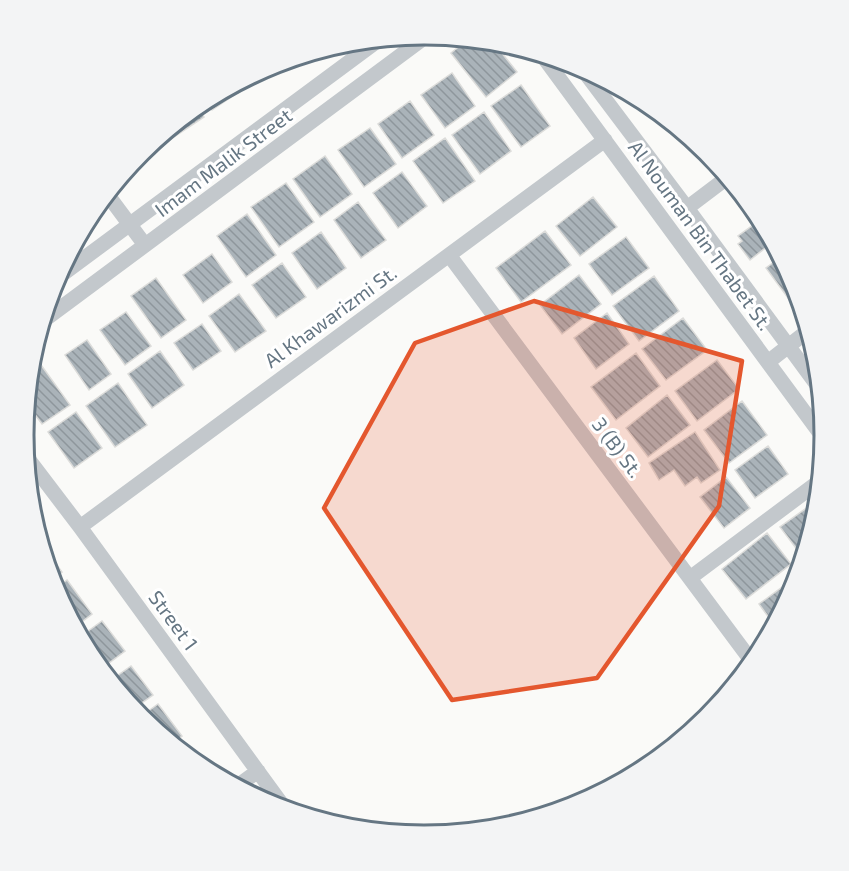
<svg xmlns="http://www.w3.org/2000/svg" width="849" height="871" viewBox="0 0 849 871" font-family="'Exo 2',sans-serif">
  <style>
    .building { fill: url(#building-back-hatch); stroke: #dcdcda; stroke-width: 1.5 }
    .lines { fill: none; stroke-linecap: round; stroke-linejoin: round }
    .minor { stroke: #c3c8cc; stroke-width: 15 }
    .marked { fill: #e4572e; fill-opacity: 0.2; stroke: #e4572e; stroke-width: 4.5; stroke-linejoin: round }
    .labels { text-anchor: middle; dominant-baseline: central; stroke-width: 6; stroke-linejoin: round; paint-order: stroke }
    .street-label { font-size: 20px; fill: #657683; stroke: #fff }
    .rim { fill: none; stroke: #657683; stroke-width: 3 }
  </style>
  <defs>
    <pattern id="building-back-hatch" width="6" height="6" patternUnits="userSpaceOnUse" patternTransform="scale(1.5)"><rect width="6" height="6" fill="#aab3b9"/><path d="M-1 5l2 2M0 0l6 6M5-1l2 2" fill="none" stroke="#8e969c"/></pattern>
  </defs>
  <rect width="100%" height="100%" fill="#fafaf8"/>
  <path class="building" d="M 468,39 L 493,42 L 517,72 L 486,97 L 451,53 Z
    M 279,63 L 257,80 L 253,75 L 272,65 Z
    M 452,73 L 475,106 L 445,128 L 421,95 Z
    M 242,81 L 246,87 L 212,110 L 206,100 Z
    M 521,85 L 550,126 L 521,147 L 491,106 Z
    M 410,101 L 434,135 L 402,158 L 378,124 Z
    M 197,106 L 204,117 L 171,139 L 166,132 Z
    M 484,112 L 511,151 L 480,174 L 452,135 Z
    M 370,128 L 396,164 L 364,187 L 338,150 Z
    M 445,138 L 475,181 L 443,203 L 413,161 Z
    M 158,139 L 163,146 L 135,167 L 132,163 L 142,152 Z
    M 325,156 L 352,194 L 320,217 L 293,179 Z
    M 402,172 L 427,206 L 398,228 L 373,193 Z
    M 286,183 L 314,222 L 279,247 L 251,207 Z
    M 593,197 L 617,227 L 580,256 L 556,226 Z
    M 358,202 L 386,240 L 361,258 L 334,220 Z
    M 750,203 L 758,213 L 773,242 L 750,260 L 738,244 L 742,241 L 738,236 L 753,225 L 749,220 L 754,216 L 747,206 Z
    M 247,214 L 276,255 L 246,277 L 217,236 Z
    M 545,231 L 571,265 L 521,302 L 496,268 Z
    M 321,232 L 346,268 L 317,289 L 292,253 Z
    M 626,237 L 649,268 L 612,295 L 589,264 Z
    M 779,253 L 795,283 L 797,291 L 788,298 L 766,268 L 774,262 L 771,259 Z
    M 212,254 L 232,282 L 203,303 L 183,275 Z
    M 282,263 L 306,297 L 276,318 L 252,285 Z
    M 579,275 L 601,304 L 562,334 L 540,305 Z
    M 654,276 L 679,311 L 639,341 L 613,306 Z
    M 156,278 L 186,320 L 161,338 L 131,296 Z
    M 239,294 L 266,331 L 235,352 L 209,316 Z
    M 126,312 L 151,346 L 125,365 L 100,330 Z
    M 607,313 L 629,344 L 596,369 L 574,338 Z
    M 683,318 L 707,350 L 666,380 L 642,349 Z
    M 202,324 L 221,351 L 193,370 L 174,343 Z
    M 87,340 L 111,374 L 89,390 L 65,355 Z
    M 160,351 L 184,385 L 152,408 L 128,374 Z
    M 636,353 L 660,386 L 616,420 L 591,387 Z
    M 36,358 L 70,405 L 42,424 L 27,404 L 31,361 Z
    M 717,360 L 739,389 L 697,421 L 675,391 Z
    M 118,383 L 147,425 L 115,447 L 86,406 Z
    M 667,395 L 690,425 L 648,457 L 626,428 Z
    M 742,401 L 767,435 L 729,463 L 704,430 Z
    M 76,412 L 102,448 L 74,468 L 48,432 Z
    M 695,432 L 720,470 L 701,483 L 697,477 L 685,486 L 674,470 L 659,480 L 649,463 Z
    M 768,446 L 788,474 L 755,498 L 735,470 Z
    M 726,477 L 750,508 L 724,528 L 700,497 Z
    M 819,499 L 817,514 L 805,553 L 802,556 L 780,527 Z
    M 767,533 L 791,564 L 746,599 L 722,569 Z
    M 41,543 L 62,572 L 52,580 Z
    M 796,577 L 797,579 L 794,589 L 775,626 L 759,604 Z
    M 67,580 L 92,614 L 75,627 L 55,589 Z
    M 102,621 L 125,651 L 101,669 L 91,658 L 80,637 Z
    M 131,666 L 153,695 L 133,709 L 110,681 Z
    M 158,704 L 182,736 L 172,744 L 140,717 Z
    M 188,746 L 207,771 L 181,751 Z"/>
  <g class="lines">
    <path class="minor" d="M 542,55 L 825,440
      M 580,66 L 687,208 L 820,389
      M 107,194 L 145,245
      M 687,208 L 728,177
      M 449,255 L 753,663
      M 56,279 L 380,39
      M 43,321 L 428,35
      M 768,362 L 809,330
      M 26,456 L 80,527 L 286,810
      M 80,527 L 605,140
      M 690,578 L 821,480
      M 236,787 L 258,771"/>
  </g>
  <path class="marked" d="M 534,301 L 742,361 L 719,506 L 597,678 L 452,700 L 324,508 L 415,343 Z"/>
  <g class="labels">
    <g class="street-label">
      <text transform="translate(223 162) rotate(-37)">Imam Malik Street</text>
      <text transform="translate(701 235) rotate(54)">Al Nouman Bin Thabet St.</text>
      <text transform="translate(330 316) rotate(-36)">Al Khawarizmi St.</text>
      <text transform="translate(618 447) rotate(53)">3 (B) St.</text>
      <text transform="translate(174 620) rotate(54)">Street 1</text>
    </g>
  </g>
  <path d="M0 0H849V871H0ZM34 435a390 390 0 1 1 780 0a390 390 0 1 1-780 0Z" fill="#f3f4f5" fill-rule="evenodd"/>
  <path class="rim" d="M34 435a390 390 0 1 1 780 0a390 390 0 1 1-780 0Z"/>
</svg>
